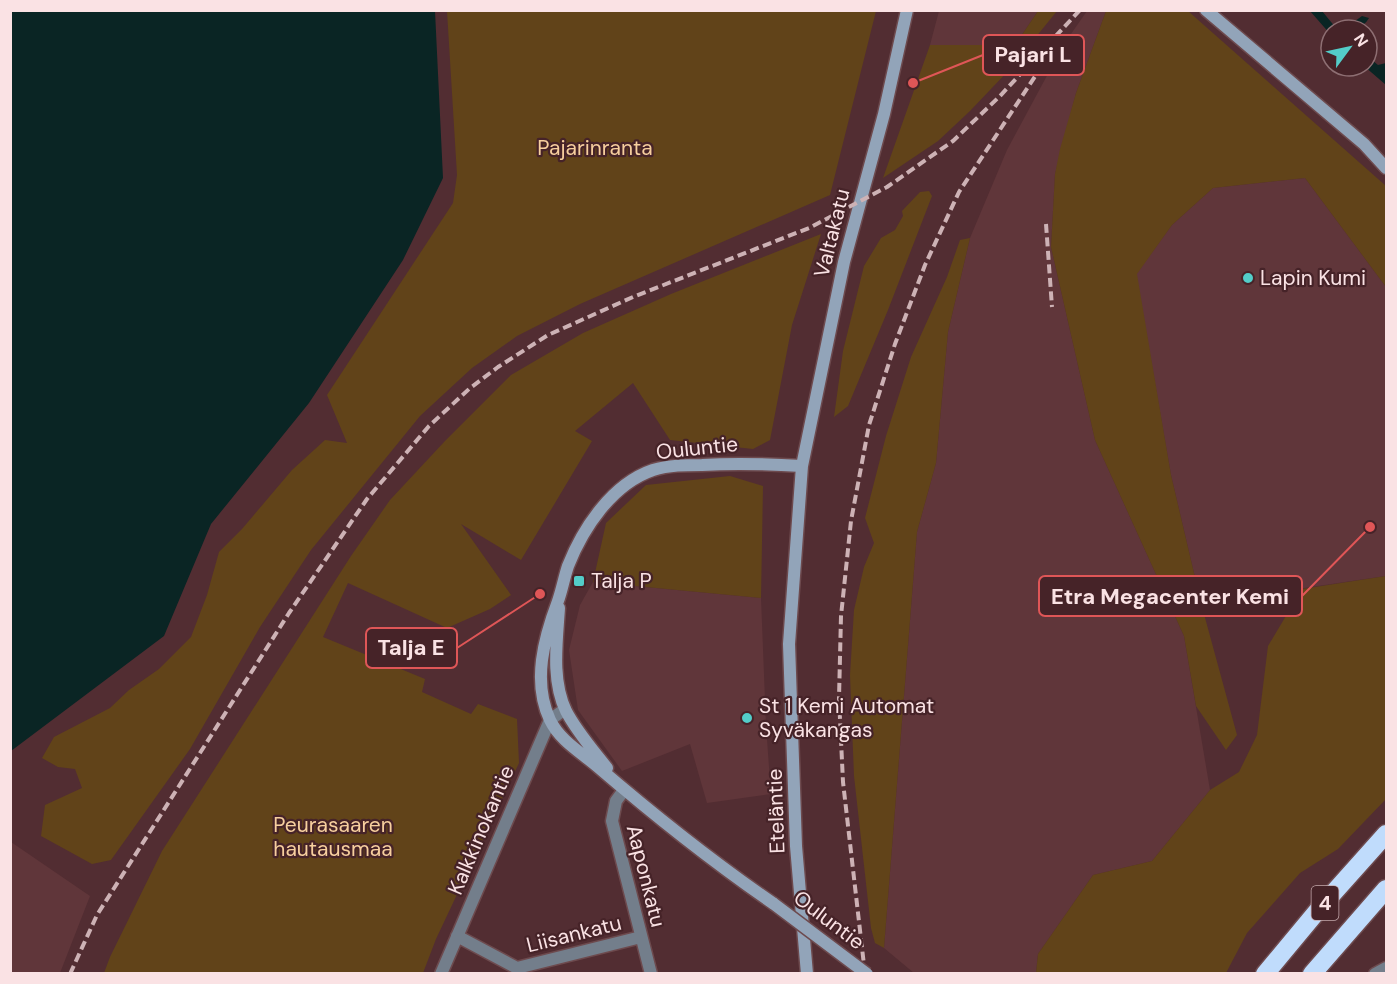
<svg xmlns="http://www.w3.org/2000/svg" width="1397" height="984" viewBox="0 0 1397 984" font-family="'DM Sans',sans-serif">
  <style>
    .built { fill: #60363a }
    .green { fill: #614319 }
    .water { fill: #0a2524 }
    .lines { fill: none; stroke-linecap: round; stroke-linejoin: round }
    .street-casing { stroke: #6d4a4e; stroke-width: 15 }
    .secondary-casing { stroke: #6d4a4e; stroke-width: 15 }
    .highway-casing { stroke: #6d4a4e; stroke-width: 21 }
    .street { stroke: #737e8b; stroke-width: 12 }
    .secondary { stroke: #92a4b9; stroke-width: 12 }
    .highway { stroke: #c0dcfc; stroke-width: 18 }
    .rail { stroke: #cdb2b5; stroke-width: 4; stroke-dasharray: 9 4.5; stroke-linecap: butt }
    .secondary-bridge-casing { stroke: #6d4a4e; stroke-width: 15; stroke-linecap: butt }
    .secondary-bridge { stroke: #92a4b9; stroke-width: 12 }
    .poi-dot { fill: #53cdc9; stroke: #462328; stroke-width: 2 }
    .labels { text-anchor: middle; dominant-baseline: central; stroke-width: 4.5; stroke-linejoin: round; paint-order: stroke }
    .shield { fill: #462328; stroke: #c4a9ac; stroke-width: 1.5 }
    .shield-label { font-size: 20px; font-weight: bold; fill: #fae2e4 }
    .park-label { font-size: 21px; fill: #f7cf9e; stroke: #462328 }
    .street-label { font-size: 21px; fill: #fae2e4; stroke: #462328 }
    .poi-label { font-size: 21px; fill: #fae2e4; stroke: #462328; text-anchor: start }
    .leader { fill: none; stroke: #df5657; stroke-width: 2 }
    .callout-dot { fill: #df5657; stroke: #462328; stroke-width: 2 }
    .callout { fill: #462328; stroke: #df5657; stroke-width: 2 }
    .callout-label { font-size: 22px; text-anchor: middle; font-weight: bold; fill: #fae2e4 }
  </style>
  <rect width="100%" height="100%" fill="#522d32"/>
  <path class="built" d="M 939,11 L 1038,11 L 1015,45 L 930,45 Z
    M 1087,11 L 1106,11 L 1076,93 L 1055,174 L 1051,247 L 1095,440 L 1184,636 L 1210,790 L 1152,861 L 1093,875 L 1038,954 L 1036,973 L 914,973 L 884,948 L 917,532 L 936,463 L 948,332 L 970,238 L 1007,150 L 1064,44 Z
    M 1305,178 L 1386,287 L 1386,576 L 1201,603 L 1171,475 L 1136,274 L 1172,225 L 1213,188 Z
    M 593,582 L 761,598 L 766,726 L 771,794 L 707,803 L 690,744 L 622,771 L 578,710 L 569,650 L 580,605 Z
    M 11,842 L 90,896 L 60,973 L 11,973 Z"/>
  <path class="green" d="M 447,11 L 876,11 L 830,195 L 580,304 L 517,336 L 472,368 L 420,416 L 311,550 L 260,627 L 190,749 L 111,860 L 92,864 L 41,836 L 45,805 L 82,788 L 75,769 L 58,767 L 42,758 L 54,737 L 110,708 L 129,690 L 159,669 L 191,637 L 207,595 L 219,552 L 242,529 L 292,470 L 325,440 L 347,443 L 327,395 L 453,203 L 457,175 Z
    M 1038,11 L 1057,11 L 1010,69 L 970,111 L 938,141 L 883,178 L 930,45 L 1015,45 Z
    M 1106,11 L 1188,11 L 1386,186 L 1386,287 L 1305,178 L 1213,188 L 1172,225 L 1137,274 L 1171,475 L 1201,603 L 1237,735 L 1226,750 L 1196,706 L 1184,636 L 1095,440 L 1051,247 L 1055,174 L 1060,149 L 1076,93 Z
    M 929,191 L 932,196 L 888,310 L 848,406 L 834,417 L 843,351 L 864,266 L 881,238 L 895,230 L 903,216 L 902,211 L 920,192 Z
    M 821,234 L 792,325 L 770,440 L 753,449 L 670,440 L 633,383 L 575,431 L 592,441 L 521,560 L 461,524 L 511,595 L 490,609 L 447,628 L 348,583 L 323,637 L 425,679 L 422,692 L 471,714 L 478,704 L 517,719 L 519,763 L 436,939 L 423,973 L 104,973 L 110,957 L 162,851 L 351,556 L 390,500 L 445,441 L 511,375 L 583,333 L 671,294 Z
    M 970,238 L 948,332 L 936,463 L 917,532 L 884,948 L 875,943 L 871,928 L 854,776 L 850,675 L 854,610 L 864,567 L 874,543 L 865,518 L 886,436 L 911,357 L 947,277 L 960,240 Z
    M 730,476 L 763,486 L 761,598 L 593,582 L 606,523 L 646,485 Z
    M 1386,576 L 1386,799 L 1338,849 L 1300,873 L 1247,933 L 1226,973 L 1036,973 L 1038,954 L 1093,875 L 1152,861 L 1210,790 L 1239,772 L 1257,735 L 1268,646 L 1302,589 Z"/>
  <path class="water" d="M 11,10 L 435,11 L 443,178 L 403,260 L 309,403 L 211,524 L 164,636 L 11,751 Z
    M 1310,11 L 1322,11 L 1336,28 L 1351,24 L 1362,16 L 1369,18 C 1361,32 1346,30 1331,30 L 1331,35 Z
    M 1367,56 L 1378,65 L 1386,63 L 1386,85 L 1364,66 L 1367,66 Z"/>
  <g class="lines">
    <g class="street-casing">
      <path id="street" d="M 624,790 L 616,801 L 612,821 L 651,974
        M 457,936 L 517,968 L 519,974
        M 517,968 L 641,937
        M 441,974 L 550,720 L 565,709
        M 1375,974 L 1386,968"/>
    </g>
    <g class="secondary-casing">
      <path id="secondary" d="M 1206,10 L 1364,144 L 1386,168
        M 559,608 C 557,641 551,680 566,711 C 577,732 593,750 607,768
        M 774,904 C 713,862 655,816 598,767 C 582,753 560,741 550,720 C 532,682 544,638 558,601 C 562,590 564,578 568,566 C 583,528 612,484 653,470 C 669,465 686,465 702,465 C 736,463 768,464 802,466
        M 807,974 L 796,846 L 789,644 L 802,466 L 844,262 L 884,114 L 907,10"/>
    </g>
    <g class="highway-casing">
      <path id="highway" d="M 1265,974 L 1319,909 L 1386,834
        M 1312,974 L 1386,889"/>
    </g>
    <use href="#street" class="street"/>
    <use href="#secondary" class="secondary"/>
    <use href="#highway" class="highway"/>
    <path class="rail" d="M 1046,224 L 1052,307
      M 70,974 L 97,915 L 289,613 L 367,499 L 429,426 L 469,389 L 498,367 L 548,335 L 633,297 L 809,228 L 887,187 L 953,141 L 1000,96 L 1080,10
      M 865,974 L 843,782 L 839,698 L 841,616 L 851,521 L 869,425 L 895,344 L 925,265 L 959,192 L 1057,43"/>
    <g class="secondary-bridge-casing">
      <path id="secondary-bridge" d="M 774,904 L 867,974"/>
    </g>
    <use href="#secondary-bridge" class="secondary-bridge"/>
  </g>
  <g class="poi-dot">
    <circle cx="1248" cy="278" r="6"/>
    <rect x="573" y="575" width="12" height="12" rx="3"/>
    <circle cx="747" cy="718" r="6"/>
  </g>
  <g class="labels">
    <rect class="shield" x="1311.5" y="886" width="27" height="34" rx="4.5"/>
    <g class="shield-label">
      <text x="1325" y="903">4</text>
    </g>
    <g class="park-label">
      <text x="595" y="148">Pajarinranta</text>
      <text x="333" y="825">Peurasaaren<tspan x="333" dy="24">hautausmaa</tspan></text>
    </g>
    <g class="street-label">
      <text transform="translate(832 233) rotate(-76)">Valtakatu</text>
      <text transform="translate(697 448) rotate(-6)">Ouluntie</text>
      <text transform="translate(776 811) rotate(-92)">Eteläntie</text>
      <text transform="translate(481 830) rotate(-67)">Kalkkinokantie</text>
      <text transform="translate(646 876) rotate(76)">Aaponkatu</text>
      <text transform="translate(829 920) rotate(37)">Ouluntie</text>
      <text transform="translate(574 934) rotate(-14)">Liisankatu</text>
    </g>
    <g class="poi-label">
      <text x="1260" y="278">Lapin Kumi</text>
      <text x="591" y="581">Talja P</text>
      <text x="759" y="706">St 1 Kemi Automat<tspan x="759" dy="24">Syväkangas</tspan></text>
    </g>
  </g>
  <path class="leader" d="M913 83L983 55M1370 527L1302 596M540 594L457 648"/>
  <g class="callout-dot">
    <circle cx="913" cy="83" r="6"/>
    <circle cx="1370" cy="527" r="6"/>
    <circle cx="540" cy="594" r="6"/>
  </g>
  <g class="callout">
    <rect x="983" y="35" width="101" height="40" rx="6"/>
    <rect x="1039" y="576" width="263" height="40" rx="6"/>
    <rect x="366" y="628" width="91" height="40" rx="6"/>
  </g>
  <g class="callout-label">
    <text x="1033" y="62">Pajari L</text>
    <text x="1170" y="604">Etra Megacenter Kemi</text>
    <text x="411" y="655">Talja E</text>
  </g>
  <rect width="1397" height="984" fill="none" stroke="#fae2e4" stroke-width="24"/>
  <g transform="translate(1349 48) rotate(57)"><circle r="28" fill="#462328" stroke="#8e6f73" stroke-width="1.5"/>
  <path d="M0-4.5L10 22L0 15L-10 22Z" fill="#53cdc9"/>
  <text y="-9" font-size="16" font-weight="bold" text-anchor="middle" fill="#fae2e4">N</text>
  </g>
</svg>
